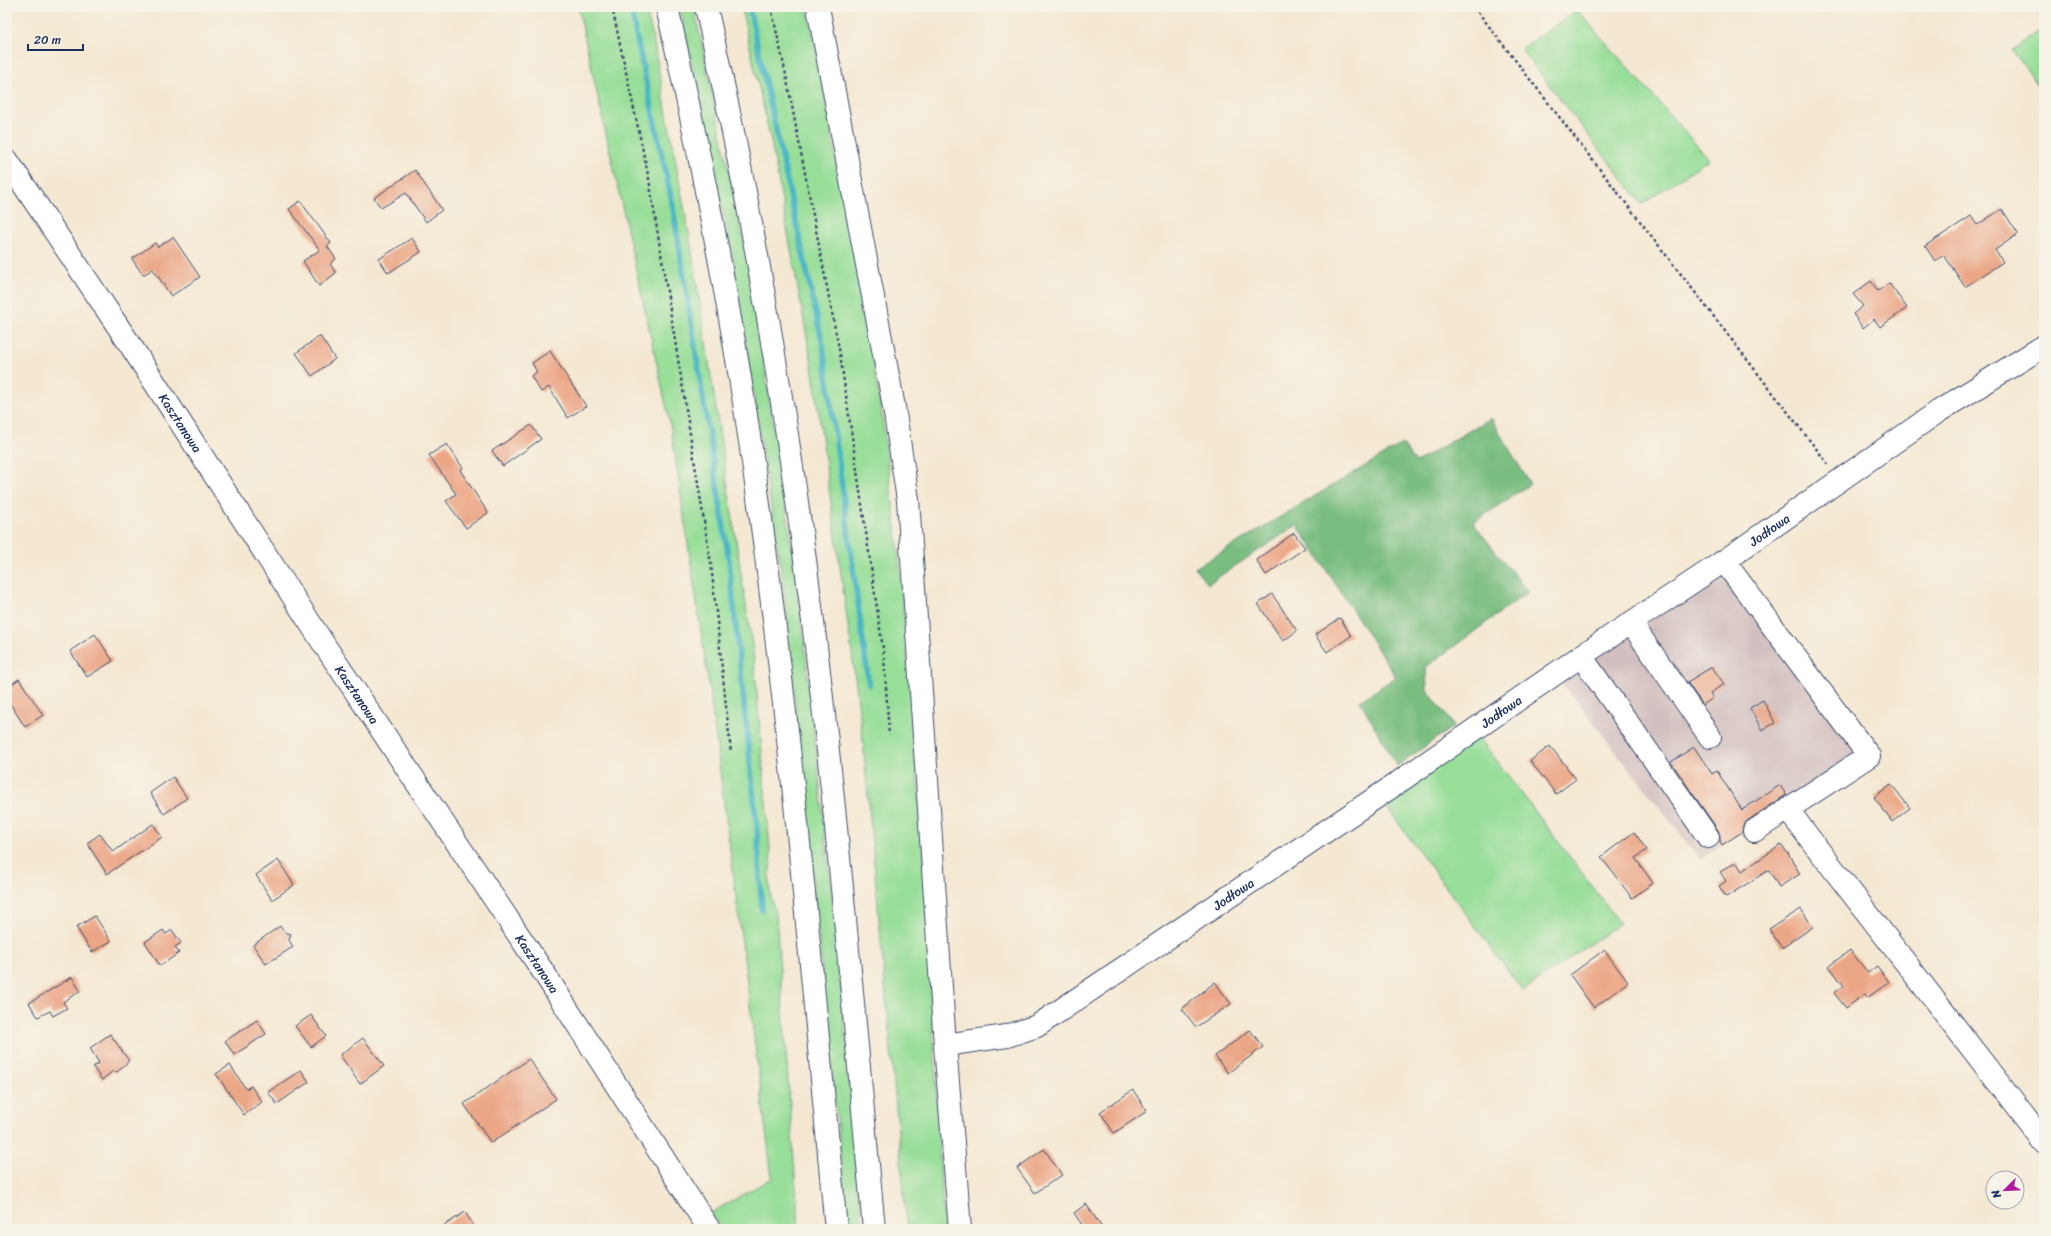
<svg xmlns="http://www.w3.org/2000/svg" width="2051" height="1236" viewBox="0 0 2051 1236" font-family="Sriracha,sans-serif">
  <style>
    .industrial { fill: #d2bfbf }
    .green { fill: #97de98; stroke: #59867b }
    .forest { fill: #79bd80; stroke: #4a766f }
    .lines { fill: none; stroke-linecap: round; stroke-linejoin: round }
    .stream { stroke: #48b5c5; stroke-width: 5.5 }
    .building { fill: #eba686 }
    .minor-casing { stroke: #3c4b6f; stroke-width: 24 }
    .highway-casing { stroke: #3c4b6f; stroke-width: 24 }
    .path { stroke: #3c4b6f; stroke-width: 2.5; stroke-dasharray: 3 3; stroke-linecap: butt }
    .minor { stroke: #fff; stroke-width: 22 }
    .highway { stroke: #fff; stroke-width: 22 }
    .labels { text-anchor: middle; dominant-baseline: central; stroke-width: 4; stroke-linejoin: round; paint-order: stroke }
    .street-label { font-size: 13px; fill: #1b2f5e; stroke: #f7f3e8 }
  </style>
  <rect width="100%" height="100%" fill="#f7f3e8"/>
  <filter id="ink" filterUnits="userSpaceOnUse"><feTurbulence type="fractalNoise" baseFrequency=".025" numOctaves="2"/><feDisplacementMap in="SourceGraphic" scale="8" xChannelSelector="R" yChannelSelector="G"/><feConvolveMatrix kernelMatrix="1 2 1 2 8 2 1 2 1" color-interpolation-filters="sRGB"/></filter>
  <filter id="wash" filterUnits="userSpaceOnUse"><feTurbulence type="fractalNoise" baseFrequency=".012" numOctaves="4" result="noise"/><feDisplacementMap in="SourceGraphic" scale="16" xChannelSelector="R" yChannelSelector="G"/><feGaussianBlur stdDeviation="0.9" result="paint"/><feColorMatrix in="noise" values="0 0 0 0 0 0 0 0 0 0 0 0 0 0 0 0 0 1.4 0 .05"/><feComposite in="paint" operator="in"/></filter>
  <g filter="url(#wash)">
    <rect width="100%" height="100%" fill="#f4e8d2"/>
    <path class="industrial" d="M 1724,572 L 1856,749 L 1852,762 L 1700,859 L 1560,680 Z"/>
    <path class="green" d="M 578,7 L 645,7 L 652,33 L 691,245 L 754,658 L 771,862 C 768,881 769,896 776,914 L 799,1229 L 724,1229 L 709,1214 L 772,1178 L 710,693 L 671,428 Z
      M 680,7 L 694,7 L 748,261 L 798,586 L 835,922 L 863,1229 L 848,1229 L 784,591 L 734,264 Z
      M 741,7 L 807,7 L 820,68 L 881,407 L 898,546 L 923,841 L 944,1229 L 907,1229 L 863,741 L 852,654 L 812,365 L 772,146 Z
      M 1577,10 L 1709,159 L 1642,204 L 1521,49 Z
      M 2044,28 L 2044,93 L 2012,50 Z
      M 1478,736 L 1620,923 L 1523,991 L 1382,801 Z"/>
    <path class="forest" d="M 1491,418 L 1530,484 L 1473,523 L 1528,592 L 1426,667 L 1427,690 L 1454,726 L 1397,766 L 1360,701 L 1396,677 L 1297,525 L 1208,584 L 1195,568 L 1402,444 L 1416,462 Z"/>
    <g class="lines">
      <path class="stream" d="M 630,7 L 672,202 L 729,561 L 757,828 L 762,910
        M 749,7 L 823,345 L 869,685"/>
    </g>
    <g id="blocks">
      <path class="building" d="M 415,170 L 442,210 L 426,222 L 406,193 L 381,208 L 374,198 Z
        M 300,201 L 331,243 L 327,246 L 336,259 L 330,264 L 336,273 L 319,286 L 303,261 L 320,250 L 289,209 Z
        M 2002,209 L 2018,234 L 1995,250 L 2003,262 L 1965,287 L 1944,255 L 1935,261 L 1925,246 L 1971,216 L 1977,225 Z
        M 173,237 L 200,277 L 171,296 L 153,269 L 143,275 L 132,259 L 155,243 L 158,247 Z
        M 412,238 L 421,252 L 388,273 L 379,259 Z
        M 1871,281 L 1878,291 L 1889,283 L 1907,308 L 1880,327 L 1874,319 L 1863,328 L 1853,314 L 1863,306 L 1853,294 Z
        M 320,336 L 335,359 L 312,376 L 296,353 Z
        M 550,351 L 586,406 L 568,418 L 549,387 L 541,392 L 531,376 L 537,372 L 532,363 Z
        M 531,425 L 541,439 L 503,466 L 492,451 Z
        M 447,444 L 463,468 L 460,470 L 488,513 L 466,528 L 446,501 L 456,494 L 429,455 Z
        M 1294,533 L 1305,548 L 1266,575 L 1256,560 Z
        M 1272,594 L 1297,631 L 1283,641 L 1258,604 Z
        M 1340,618 L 1351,636 L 1327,652 L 1315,635 Z
        M 95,634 L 113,661 L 87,677 L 70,651 Z
        M 1712,667 L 1724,684 L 1710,693 L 1713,698 L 1703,705 L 1687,682 Z
        M 19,679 L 43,715 L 25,727 L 7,699 L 7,687 Z
        M 1763,700 L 1775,723 L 1762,730 L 1750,708 Z
        M 1550,746 L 1576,779 L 1556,794 L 1530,761 Z
        M 1694,747 L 1712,774 L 1717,771 L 1742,810 L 1780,785 L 1786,795 L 1747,821 L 1743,826 L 1742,832 L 1722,845 L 1720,841 L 1720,836 L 1718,830 L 1671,762 Z
        M 173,777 L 187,798 L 164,814 L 150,793 Z
        M 1891,784 L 1910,808 L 1892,822 L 1874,797 Z
        M 153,824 L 162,837 L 107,874 L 87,843 L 100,834 L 113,852 Z
        M 1634,832 L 1647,850 L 1635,858 L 1653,883 L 1632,898 L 1601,857 Z
        M 1781,845 L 1787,853 L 1788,853 L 1800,874 L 1779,887 L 1769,870 L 1726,897 L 1719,886 L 1726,881 L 1720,872 L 1736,862 L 1742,871 Z
        M 278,860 L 294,885 L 272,900 L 256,875 Z
        M 1801,909 L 1813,927 L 1782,948 L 1769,929 Z
        M 95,916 L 111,941 L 92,952 L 76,927 Z
        M 280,926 L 284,932 L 291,934 L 289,940 L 293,947 L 266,964 L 253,945 Z
        M 163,930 L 166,934 L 172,930 L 181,943 L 175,947 L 179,953 L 160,966 L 145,942 Z
        M 1604,950 L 1628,982 L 1594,1008 L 1570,975 Z
        M 1850,950 L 1868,973 L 1877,966 L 1889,982 L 1867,998 L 1865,994 L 1846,1008 L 1834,993 L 1844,986 L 1829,966 Z
        M 72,977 L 80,991 L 63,1002 L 67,1008 L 53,1016 L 50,1011 L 38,1017 L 29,1003 Z
        M 1215,982 L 1231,1004 L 1196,1027 L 1182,1009 Z
        M 311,1015 L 326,1036 L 311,1047 L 295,1026 Z
        M 257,1020 L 266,1034 L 234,1055 L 225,1041 Z
        M 1250,1030 L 1263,1047 L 1228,1073 L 1215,1056 Z
        M 110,1034 L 129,1061 L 117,1072 L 113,1071 L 102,1080 L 93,1067 L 99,1063 L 90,1048 Z
        M 363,1038 L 384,1066 L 360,1084 L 340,1055 Z
        M 529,1059 L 556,1099 L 491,1143 L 464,1104 Z
        M 230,1065 L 246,1089 L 251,1086 L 262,1102 L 244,1115 L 216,1074 Z
        M 301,1070 L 309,1082 L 277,1104 L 268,1092 Z
        M 1133,1090 L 1147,1111 L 1114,1133 L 1100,1112 Z
        M 1044,1149 L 1062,1175 L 1035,1193 L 1017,1168 Z
        M 1086,1204 L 1103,1229 L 1085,1229 L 1074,1213 Z
        M 465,1212 L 476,1229 L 439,1229 Z"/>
    </g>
  </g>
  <g filter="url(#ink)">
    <use href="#blocks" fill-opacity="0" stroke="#3c4b6f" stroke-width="1"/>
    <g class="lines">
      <g class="minor-casing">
        <g id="minor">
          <path d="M 818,7 L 894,407 L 908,500 L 945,1045 L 960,1229"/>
          <path id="s1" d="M 7,160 L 129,343 L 325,646 L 544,973 L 709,1229"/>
          <path d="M 1724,561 L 1869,756 L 1754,831"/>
          <path d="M 1631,623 L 1710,737"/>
          <path d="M 1581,656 L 1708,837"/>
          <path d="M 1787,809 L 2044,1142"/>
          <path id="s2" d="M 945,1045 L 1007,1036 L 1037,1026 L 1396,784 L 1581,656 L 1724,561 L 1939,411 L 2044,346"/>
        </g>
      </g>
      <g class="highway-casing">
        <path id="highway" d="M 667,7 C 697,140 724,274 745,409 C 787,681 810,955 836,1229
          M 706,7 C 736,138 761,270 782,403 C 826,675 848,954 874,1229"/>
      </g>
      <path class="path" d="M 612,7 L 649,179 L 711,564 L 731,753
        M 771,7 L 785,70 L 840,354 L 884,656 L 889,735
        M 1474,7 L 1828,464"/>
      <use href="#minor" class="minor"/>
      <use href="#highway" class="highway"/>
    </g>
  </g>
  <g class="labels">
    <g class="street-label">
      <text stroke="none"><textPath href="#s1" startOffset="315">Kasztanowa</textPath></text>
      <text stroke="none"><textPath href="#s2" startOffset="979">Jodłowa</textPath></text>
      <text stroke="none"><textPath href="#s1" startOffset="639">Kasztanowa</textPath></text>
      <text stroke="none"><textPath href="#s2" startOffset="655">Jodłowa</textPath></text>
      <text stroke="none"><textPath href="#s2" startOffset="331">Jodłowa</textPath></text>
      <text stroke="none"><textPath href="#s1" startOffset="963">Kasztanowa</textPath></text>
    </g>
  </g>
  <rect width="2051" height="1236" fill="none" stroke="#f7f3e8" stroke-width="24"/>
  <g transform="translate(2005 1190) rotate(246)"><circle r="19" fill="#f7f3e8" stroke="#9fa5b1"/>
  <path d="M0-3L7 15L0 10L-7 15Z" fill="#b5179e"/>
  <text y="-6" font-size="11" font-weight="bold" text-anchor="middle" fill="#1b2f5e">N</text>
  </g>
  <path d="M28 44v6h55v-6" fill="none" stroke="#1b2f5e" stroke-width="2"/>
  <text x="34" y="44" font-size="12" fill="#1b2f5e" stroke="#f7f3e8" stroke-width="3" paint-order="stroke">20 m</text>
</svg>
